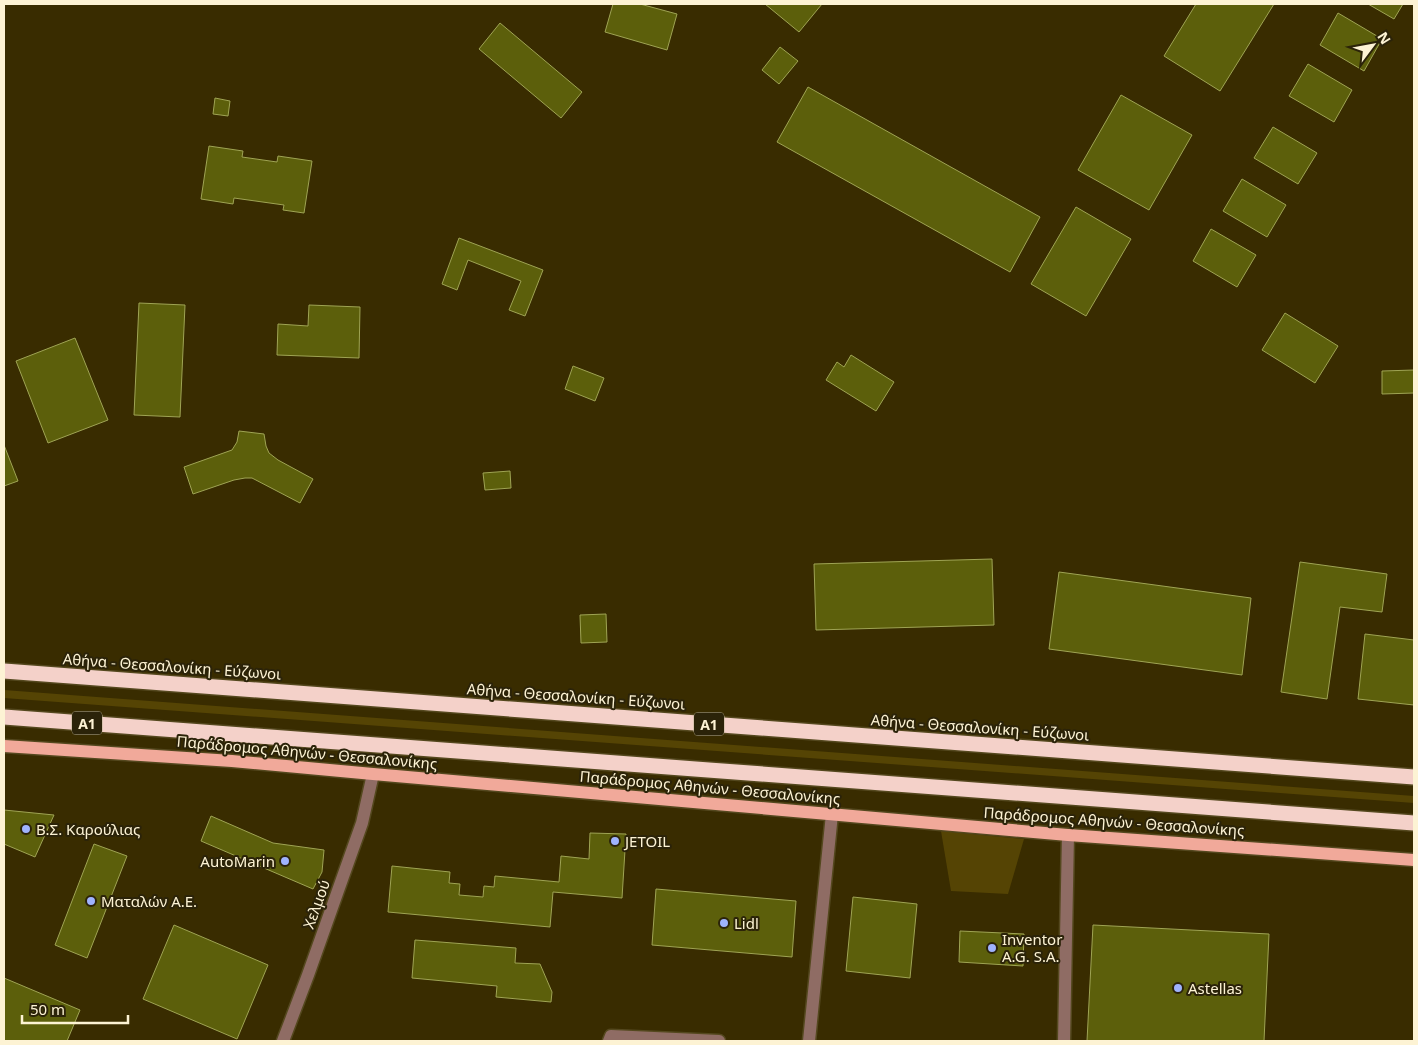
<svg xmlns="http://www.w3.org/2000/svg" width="1418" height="1045" viewBox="0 0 1418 1045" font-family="'Noto Sans',sans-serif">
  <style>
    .green { fill: #554404 }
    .building { fill: #5c5f0b; stroke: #9fa454 }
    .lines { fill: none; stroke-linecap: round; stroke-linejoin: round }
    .minor-casing { stroke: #54481e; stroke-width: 15 }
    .major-casing { stroke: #54481e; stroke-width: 15 }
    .highway-casing { stroke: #54481e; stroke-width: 18 }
    .minor { stroke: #8f6c64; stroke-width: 12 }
    .major { stroke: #f1a99a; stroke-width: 12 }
    .highway { stroke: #f4d1c9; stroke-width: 15 }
    .poi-dot { fill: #9fb3fd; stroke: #2b2309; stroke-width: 2 }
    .labels { text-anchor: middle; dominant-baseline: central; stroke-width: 4; stroke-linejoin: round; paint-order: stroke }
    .shield { fill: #2b2309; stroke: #beb597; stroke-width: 1 }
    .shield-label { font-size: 14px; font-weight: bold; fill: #fdf3d4 }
    .street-label { font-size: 15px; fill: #fdf3d4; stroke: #2b2309 }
    .poi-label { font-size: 15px; fill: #fdf3d4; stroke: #2b2309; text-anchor: start }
  </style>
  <rect width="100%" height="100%" fill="#392c00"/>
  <path class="green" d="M 4,690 L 1414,796 L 1414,803 L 4,698 Z
    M 941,831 L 1024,839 L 1008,894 L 951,891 Z"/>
  <path class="building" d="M 613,4 L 640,4 L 677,14 L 667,50 L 605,32 Z
    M 765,4 L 822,4 L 799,32 Z
    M 1196,4 L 1274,4 L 1220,91 L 1164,56 Z
    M 1368,4 L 1403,4 L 1394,19 Z
    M 1338,13 L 1382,39 L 1364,71 L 1320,45 Z
    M 500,23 L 582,92 L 561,118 L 479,49 Z
    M 780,47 L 798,61 L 779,84 L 762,70 Z
    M 1308,64 L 1352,90 L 1334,122 L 1289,96 Z
    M 808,87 L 1040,217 L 1010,272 L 777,142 Z
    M 1121,95 L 1192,135 L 1149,210 L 1078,170 Z
    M 215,98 L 230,101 L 228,116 L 213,114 Z
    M 1273,127 L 1317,153 L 1298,184 L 1254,158 Z
    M 209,146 L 243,151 L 242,157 L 277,162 L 278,156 L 312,161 L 304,213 L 283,210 L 284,205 L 234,198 L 233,204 L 201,199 Z
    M 1242,179 L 1286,205 L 1267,237 L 1223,211 Z
    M 1076,207 L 1131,239 L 1086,316 L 1031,284 Z
    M 1211,229 L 1256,255 L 1237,287 L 1193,261 Z
    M 459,238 L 543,270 L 525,316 L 509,310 L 521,281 L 468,260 L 457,290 L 442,284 Z
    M 139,303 L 185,305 L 180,417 L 134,415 Z
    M 309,305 L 360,307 L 359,358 L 277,355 L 278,324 L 308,326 Z
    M 1285,313 L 1338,346 L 1315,383 L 1262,350 Z
    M 75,338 L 108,420 L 48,443 L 16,361 Z
    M 851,355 L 894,382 L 876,411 L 826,380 L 837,362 L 844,367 Z
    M 573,366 L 604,378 L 595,401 L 565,389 Z
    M 1414,370 L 1414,393 L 1382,394 L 1382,371 Z
    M 239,431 L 264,434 L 266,446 L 269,453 L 278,460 L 313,479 L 300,503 L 252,478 L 245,478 L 234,480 L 193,494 L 184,467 L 232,450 L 237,442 Z
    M 4,445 L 18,481 L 4,486 Z
    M 510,471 L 511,488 L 485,490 L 483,473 Z
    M 992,559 L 994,625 L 816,630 L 814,564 Z
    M 1300,562 L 1387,574 L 1382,612 L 1340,607 L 1327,699 L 1281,692 Z
    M 1059,572 L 1251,598 L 1242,675 L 1049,649 Z
    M 606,614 L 607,642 L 581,643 L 580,615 Z
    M 1365,634 L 1414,640 L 1414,705 L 1358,699 Z
    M 4,810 L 54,815 L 35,857 L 4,844 Z
    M 211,816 L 273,843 L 324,850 L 322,872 L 313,889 L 201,841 Z
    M 590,833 L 626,834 L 622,898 L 553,892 L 550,927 L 388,912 L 392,866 L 450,872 L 449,883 L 460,884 L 459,895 L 483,897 L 484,886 L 494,887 L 495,876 L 559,882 L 561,856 L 589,859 Z
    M 94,844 L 127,856 L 87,958 L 55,945 Z
    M 656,889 L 796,901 L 792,957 L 652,945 Z
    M 853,897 L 917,904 L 910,978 L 846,971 Z
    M 174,925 L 268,965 L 237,1039 L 143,999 Z
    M 1093,925 L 1269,934 L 1264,1041 L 1087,1041 Z
    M 960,931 L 1024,934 L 1023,966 L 959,962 Z
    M 415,940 L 516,948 L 515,963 L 540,964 L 552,992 L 551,1002 L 496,997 L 497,986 L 412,978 Z
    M 4,978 L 80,1010 L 67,1041 L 4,1041 Z"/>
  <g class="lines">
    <g class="minor-casing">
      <path id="minor" d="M 283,1041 L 308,975 L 362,823 L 373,774
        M 609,1041 L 611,1036 L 719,1041
        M 809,1041 L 832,814
        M 1064,1041 L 1068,835"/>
    </g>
    <g class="major-casing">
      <path id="major" d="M 4,746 L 232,761 L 373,774 L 1068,835 L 1414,860"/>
    </g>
    <g class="highway-casing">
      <path id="highway" d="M 4,671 L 1414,777
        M 4,717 L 1414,823"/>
    </g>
    <use href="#minor" class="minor"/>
    <use href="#major" class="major"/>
    <use href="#highway" class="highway"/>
  </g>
  <g class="poi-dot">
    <circle cx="26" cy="829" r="5"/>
    <circle cx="615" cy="841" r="5"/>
    <circle cx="285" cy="861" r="5"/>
    <circle cx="91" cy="901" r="5"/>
    <circle cx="724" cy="923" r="5"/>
    <circle cx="992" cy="948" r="5"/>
    <circle cx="1178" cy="988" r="5"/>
  </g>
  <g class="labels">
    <g class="shield">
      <rect x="72" y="711.5" width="30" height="23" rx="4"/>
      <rect x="694" y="712.5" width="30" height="23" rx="4"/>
    </g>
    <g class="shield-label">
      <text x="87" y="723">Α1</text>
      <text x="709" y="724">Α1</text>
    </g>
    <g class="street-label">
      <text transform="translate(172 666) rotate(4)">Αθήνα - Θεσσαλονίκη - Εύζωνοι</text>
      <text transform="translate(576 696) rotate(4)">Αθήνα - Θεσσαλονίκη - Εύζωνοι</text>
      <text transform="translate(980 727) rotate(4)">Αθήνα - Θεσσαλονίκη - Εύζωνοι</text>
      <text transform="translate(307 752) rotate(5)">Παράδρομος Αθηνών - Θεσσαλονίκης</text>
      <text transform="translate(710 787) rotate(5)">Παράδρομος Αθηνών - Θεσσαλονίκης</text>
      <text transform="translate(1114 821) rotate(4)">Παράδρομος Αθηνών - Θεσσαλονίκης</text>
      <text transform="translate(316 904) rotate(-70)">Χελμού</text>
    </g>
    <g class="poi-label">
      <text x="36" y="829">Β.Σ. Καρούλιας</text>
      <text x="625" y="841">JETOIL</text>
      <text x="275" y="861" text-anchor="end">AutoMarin</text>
      <text x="101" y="901">Ματαλών Α.Ε.</text>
      <text x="734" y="923">Lidl</text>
      <text x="1002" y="939">Inventor<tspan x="1002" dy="17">A.G. S.A.</tspan></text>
      <text x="1188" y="988">Astellas</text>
    </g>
  </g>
  <rect width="1418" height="1045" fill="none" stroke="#fdf3d4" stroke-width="10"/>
  <g transform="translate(1373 45) rotate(58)" stroke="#2b2309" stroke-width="4" paint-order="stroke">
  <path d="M0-4L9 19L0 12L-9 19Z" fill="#fdf3d4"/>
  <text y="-8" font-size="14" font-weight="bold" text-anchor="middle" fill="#fdf3d4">N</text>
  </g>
  <path d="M22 1015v8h106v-8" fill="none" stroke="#fdf3d4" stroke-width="2.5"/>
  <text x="30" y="1015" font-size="15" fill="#fdf3d4" stroke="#2b2309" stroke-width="4" paint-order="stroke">50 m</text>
</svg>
